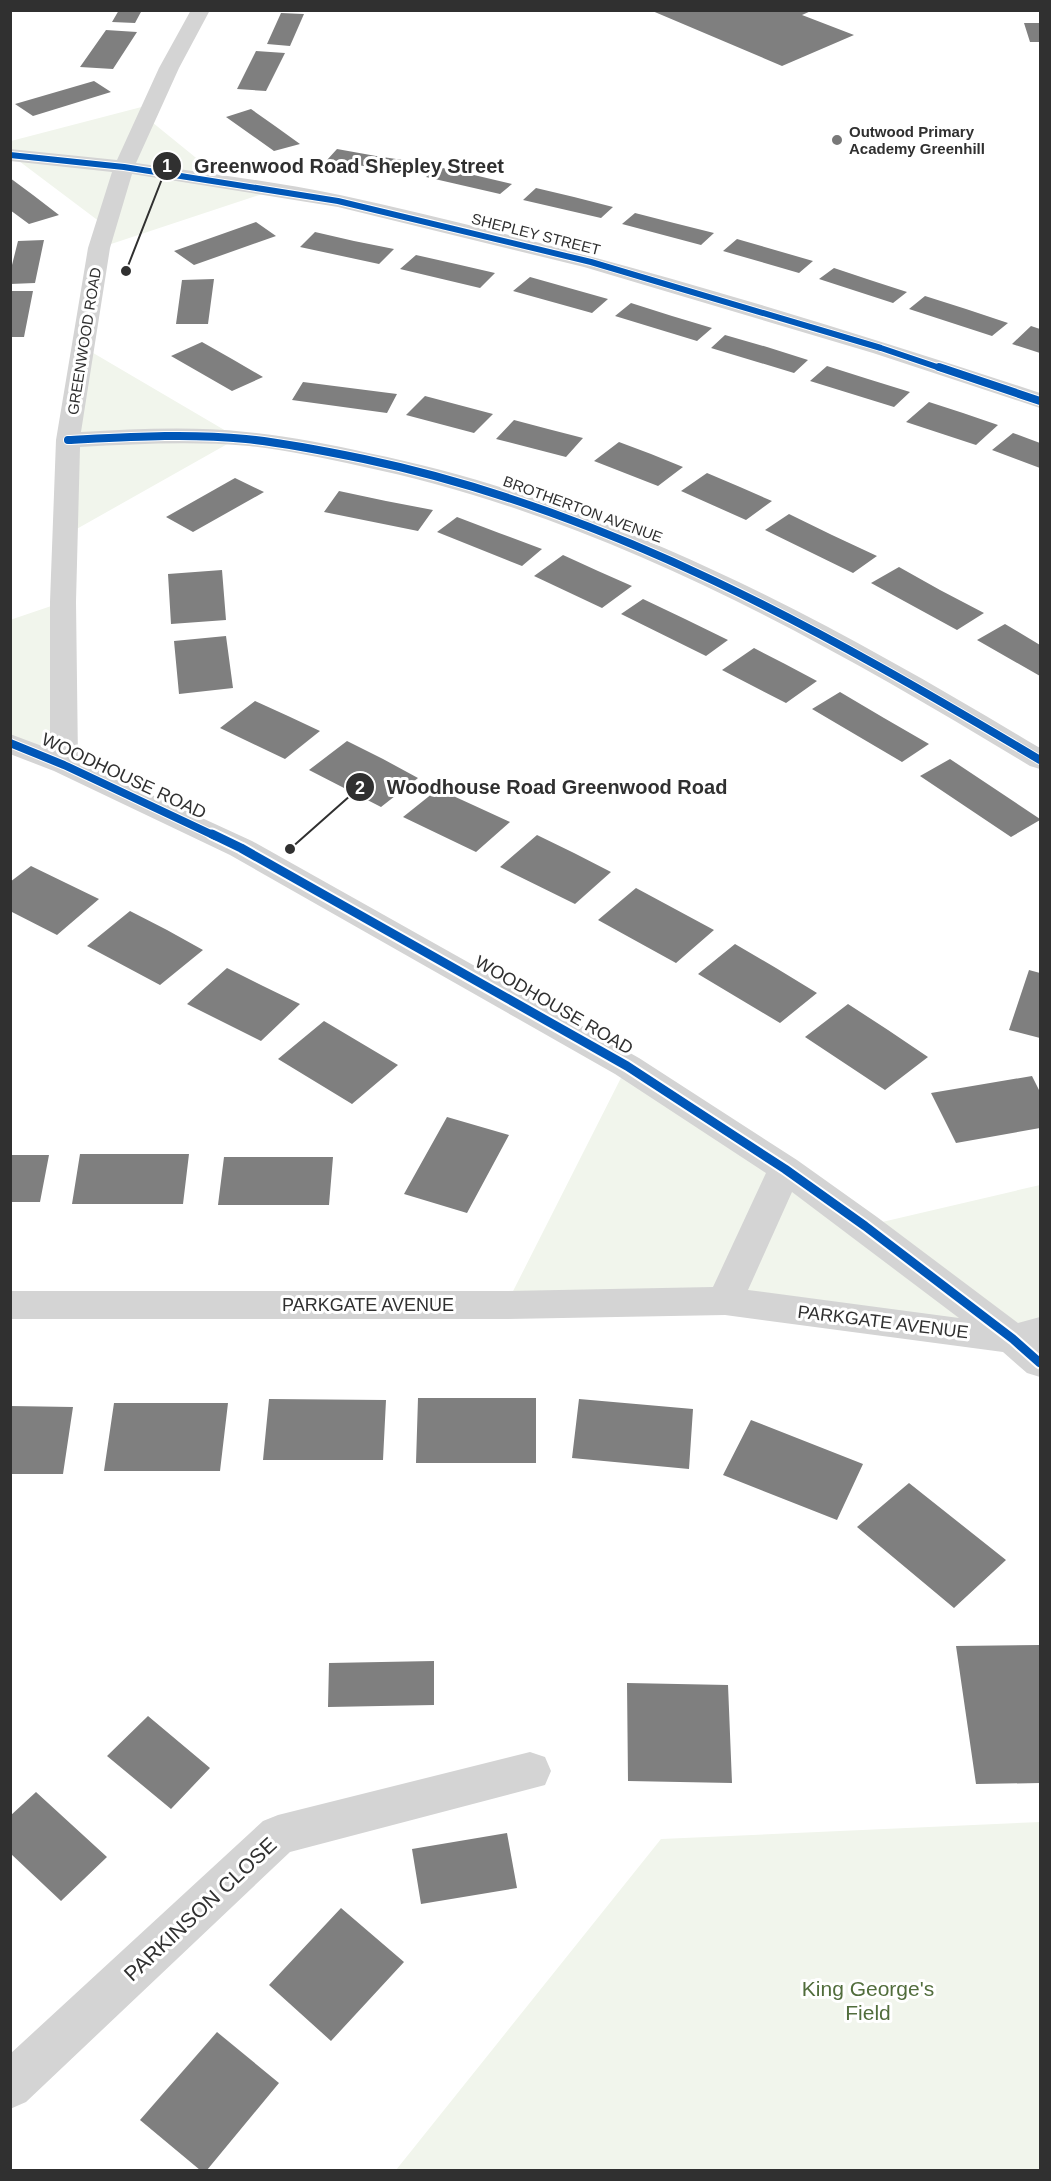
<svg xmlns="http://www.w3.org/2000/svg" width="1051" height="2181" viewBox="0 0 1051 2181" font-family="Helvetica,sans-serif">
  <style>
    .green { fill: #f1f5ec }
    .building { fill: #7f7f7f }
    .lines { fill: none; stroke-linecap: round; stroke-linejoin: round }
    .minor { fill: #d4d4d4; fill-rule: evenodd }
    .cycleway-far2-casing { stroke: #fff; stroke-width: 8 }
    .cycleway-far1-casing { stroke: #fff; stroke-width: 10 }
    .cycleway-casing { stroke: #fff; stroke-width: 13 }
    .cycleway-far2 { stroke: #0057b8; stroke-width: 6 }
    .cycleway-far1 { stroke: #0057b8; stroke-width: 8 }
    .cycleway { stroke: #0057b8; stroke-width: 9 }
    .poi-dot { fill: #787878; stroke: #fff; stroke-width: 2 }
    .labels { text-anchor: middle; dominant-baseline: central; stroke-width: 6; stroke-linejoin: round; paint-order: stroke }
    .far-poi-label { font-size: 15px; font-weight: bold; fill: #303030; stroke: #fff; text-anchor: start }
    .far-street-label { font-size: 15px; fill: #303030; stroke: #fff }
    .street-label { font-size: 18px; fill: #303030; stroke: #fff }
    .near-street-label { font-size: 21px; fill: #303030; stroke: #fff }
    .near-park-label { font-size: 21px; fill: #516d3c; stroke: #fff }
    .leader { fill: none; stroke: #303030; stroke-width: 2 }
    .callout-dot { fill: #303030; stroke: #fff; stroke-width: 2 }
    .mark-label { font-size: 18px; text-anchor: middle; font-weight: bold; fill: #fff }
    .callout-label { font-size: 20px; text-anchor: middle; font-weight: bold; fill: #303030; stroke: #fff; stroke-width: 6; stroke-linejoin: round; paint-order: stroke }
  </style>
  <rect width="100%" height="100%" fill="#fff"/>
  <path class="green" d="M 153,104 L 147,118 L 227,183 L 271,191 L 99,248 L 104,225 L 11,155 L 11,141 Z
    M 83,347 L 238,438 L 66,535 Z
    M 63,602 L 64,765 L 11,743 L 10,620 Z
    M 627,1066 L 865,1226 L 1040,1185 L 1040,1363 L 1013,1339 L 809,1312 L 506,1305 Z
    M 1040,1822 L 1040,2170 L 396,2170 L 661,1839 Z"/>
  <path class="building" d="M 119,10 L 142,10 L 135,23 L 112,22 Z
    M 650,10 L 813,10 L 802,15 L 854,35 L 782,66 Z
    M 281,13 L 304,14 L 290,46 L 267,44 Z
    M 1024,23 L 1040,23 L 1040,42 L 1030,42 Z
    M 106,30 L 137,32 L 113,69 L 80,67 Z
    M 256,51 L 285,53 L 266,91 L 237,89 Z
    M 94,81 L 111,92 L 33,116 L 15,104 Z
    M 251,109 L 275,126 L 300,144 L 274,151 L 226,117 Z
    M 337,149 L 376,156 L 416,162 L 406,173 L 327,160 Z
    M 438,167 L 474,175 L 512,184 L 500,194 L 426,177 Z
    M 10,178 L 33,195 L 59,215 L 29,224 L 10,210 Z
    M 536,188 L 574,197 L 613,207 L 601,218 L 523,200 Z
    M 635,213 L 674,223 L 714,233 L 701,245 L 622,224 Z
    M 256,222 L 276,236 L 194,265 L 174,251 Z
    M 315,232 L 354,241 L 394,249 L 379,264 L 300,247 Z
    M 737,239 L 813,261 L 799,273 L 723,251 Z
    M 44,240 L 35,283 L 10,284 L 10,273 L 18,241 Z
    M 416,255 L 456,264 L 495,273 L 480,288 L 400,269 Z
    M 834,268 L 870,280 L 907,292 L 893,303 L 819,279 Z
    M 530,277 L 608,299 L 592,313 L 513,291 Z
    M 214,279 L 208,324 L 176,324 L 182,280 Z
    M 10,291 L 33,291 L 24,337 L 10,337 Z
    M 925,296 L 966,309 L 1008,323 L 992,336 L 909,309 Z
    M 631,303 L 672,316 L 712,328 L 697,341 L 615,316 Z
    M 1031,326 L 1040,329 L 1040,353 L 1012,344 Z
    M 725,335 L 767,347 L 808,360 L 794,373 L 711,348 Z
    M 202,342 L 232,359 L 263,377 L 232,391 L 171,356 Z
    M 827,366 L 868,379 L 910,392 L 894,407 L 810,381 Z
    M 303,382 L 397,394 L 387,413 L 292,400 Z
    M 425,396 L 493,414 L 474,433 L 406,415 Z
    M 929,402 L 963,413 L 998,425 L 976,445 L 906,422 Z
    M 514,420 L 548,429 L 583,438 L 566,457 L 496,439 Z
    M 1013,433 L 1040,443 L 1040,468 L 992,450 Z
    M 619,442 L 651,454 L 683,467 L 658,486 L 594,461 Z
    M 707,473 L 740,487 L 772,501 L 746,520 L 681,491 Z
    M 235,478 L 264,492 L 193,532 L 166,517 Z
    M 339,491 L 386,501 L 433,510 L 418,531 L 324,512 Z
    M 789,514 L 832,535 L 877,556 L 853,573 L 765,530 Z
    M 457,517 L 499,533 L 542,549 L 522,566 L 437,532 Z
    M 563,555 L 598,571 L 632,586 L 602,608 L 534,576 Z
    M 899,567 L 940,590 L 984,613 L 957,630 L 871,583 Z
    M 222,570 L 226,620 L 171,624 L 168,574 Z
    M 643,599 L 685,619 L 728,640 L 706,656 L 621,614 Z
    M 1005,624 L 1040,645 L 1040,676 L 977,640 Z
    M 226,636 L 233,688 L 179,694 L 174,641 Z
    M 754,648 L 785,664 L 817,681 L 786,703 L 722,670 Z
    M 840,692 L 884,718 L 929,744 L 902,762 L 812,709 Z
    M 255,701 L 288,716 L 320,731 L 285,759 L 220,728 Z
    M 347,741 L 383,759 L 418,778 L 381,807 L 309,770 Z
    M 950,759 L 1040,819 L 1040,820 L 1011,837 L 920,776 Z
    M 438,789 L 473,805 L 510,822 L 476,852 L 403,817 Z
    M 537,835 L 574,853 L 611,872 L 575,904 L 500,867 Z
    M 31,866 L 66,883 L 99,899 L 57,935 L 10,911 L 10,882 Z
    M 636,888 L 714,930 L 676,963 L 598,920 Z
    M 130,911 L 167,930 L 203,950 L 160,985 L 87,946 Z
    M 735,944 L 776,968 L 817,993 L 780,1023 L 698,974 Z
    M 227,968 L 263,986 L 300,1004 L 261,1041 L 187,1004 Z
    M 1029,970 L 1040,973 L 1040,1038 L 1009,1030 Z
    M 848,1004 L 888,1030 L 928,1057 L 885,1090 L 805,1037 Z
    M 324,1021 L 398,1065 L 352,1104 L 278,1059 Z
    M 1032,1076 L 1040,1092 L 1040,1128 L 956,1143 L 931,1093 Z
    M 447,1117 L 509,1135 L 467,1213 L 404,1194 Z
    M 80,1154 L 189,1154 L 183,1204 L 72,1204 Z
    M 10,1155 L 49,1155 L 40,1202 L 10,1202 Z
    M 224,1157 L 333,1157 L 329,1205 L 218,1205 Z
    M 418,1398 L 536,1398 L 536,1463 L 416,1463 Z
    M 269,1399 L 386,1400 L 383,1460 L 263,1460 Z
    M 579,1399 L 693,1409 L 689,1469 L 572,1458 Z
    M 114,1403 L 228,1403 L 220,1471 L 104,1471 Z
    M 10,1406 L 73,1407 L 63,1474 L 10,1474 Z
    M 751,1420 L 863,1464 L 837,1520 L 723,1475 Z
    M 909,1483 L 1006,1560 L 954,1608 L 857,1527 Z
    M 1040,1645 L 1040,1783 L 976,1784 L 956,1646 Z
    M 434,1661 L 434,1705 L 328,1707 L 329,1663 Z
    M 627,1683 L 728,1685 L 732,1783 L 628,1781 Z
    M 148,1716 L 210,1768 L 171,1809 L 107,1756 Z
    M 36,1792 L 107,1857 L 61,1901 L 10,1853 L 10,1816 Z
    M 507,1833 L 517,1888 L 421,1904 L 412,1849 Z
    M 341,1908 L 404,1962 L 331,2041 L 269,1985 Z
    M 217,2032 L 279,2083 L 207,2170 L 200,2170 L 140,2120 Z"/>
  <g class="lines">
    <path class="minor" d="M 191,10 L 210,10 L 179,68 L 136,163 C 204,173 273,181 340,195 C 578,247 810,317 1040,393 L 1040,408 L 873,353 L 584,267 L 338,207 L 132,174 L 110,248 L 81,432 C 136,429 192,426 246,432 C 287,436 328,444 368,453 C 616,504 826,620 1040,748 L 1040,769 L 1030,766 C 818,638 605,517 360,466 C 323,458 286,450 249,446 C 193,441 136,444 80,447 L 76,602 L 78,761 L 252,841 L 639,1058 L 797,1160 L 877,1217 L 1018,1323 L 1040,1317 L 1040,1377 L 1027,1373 L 1003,1352 L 725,1315 L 506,1319 L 10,1319 L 10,1291 L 506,1291 L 713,1287 L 766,1173 L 615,1074 L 230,855 L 54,771 L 10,754 L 10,734 L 50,749 L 50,602 L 56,440 L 88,248 L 112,172 L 10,161 L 10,149 L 117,160 L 159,68 ZM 792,1192 L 959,1318 L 748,1290 Z
      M 530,1752 L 545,1757 L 551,1771 L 545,1785 L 290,1852 L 26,2102 L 10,2109 L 10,2054 L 263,1821 L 278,1815 Z"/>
    <g class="cycleway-far2-casing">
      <path id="cycleway-far2" d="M 10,155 L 124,167 L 338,201 L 591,262 L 881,348 L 943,369"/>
    </g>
    <g class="cycleway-far1-casing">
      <path id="cycleway-far1" d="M 939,367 L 1040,401
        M 68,440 C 127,437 187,433 246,439 C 286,443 325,451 364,459 C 612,511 825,632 1040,760
        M 10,743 L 64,765 L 215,836"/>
    </g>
    <g class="cycleway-casing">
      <path id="cycleway" d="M 212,834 L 241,848 L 627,1066 L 785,1169 L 865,1226 L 1013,1339 L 1040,1363"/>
    </g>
    <use href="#cycleway-far2" class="cycleway-far2"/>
    <use href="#cycleway-far1" class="cycleway-far1"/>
    <use href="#cycleway" class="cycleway"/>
  </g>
  <circle class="poi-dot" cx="837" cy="140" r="6"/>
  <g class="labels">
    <g class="far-poi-label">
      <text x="849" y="131">Outwood Primary<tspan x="849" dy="17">Academy Greenhill</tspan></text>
    </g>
    <g class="far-street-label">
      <text transform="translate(536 234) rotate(14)">SHEPLEY STREET</text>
      <text transform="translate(84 341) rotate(-81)">GREENWOOD ROAD</text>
      <text transform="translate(583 509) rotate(20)">BROTHERTON AVENUE</text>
    </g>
    <g class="street-label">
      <text transform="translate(124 776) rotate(25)">WOODHOUSE ROAD</text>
      <text transform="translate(554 1005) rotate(30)">WOODHOUSE ROAD</text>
      <text x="368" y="1305">PARKGATE AVENUE</text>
      <text transform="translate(883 1322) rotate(7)">PARKGATE AVENUE</text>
    </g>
    <g class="near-street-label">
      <text transform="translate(200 1909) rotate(-43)">PARKINSON CLOSE</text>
    </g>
    <g class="near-park-label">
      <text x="868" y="1988">King George's<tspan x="868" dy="24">Field</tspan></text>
    </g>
  </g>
  <path class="leader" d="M126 271L167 166M290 849L360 787"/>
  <g class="callout-dot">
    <circle cx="126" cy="271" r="6"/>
    <circle cx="290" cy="849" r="6"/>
    <circle cx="167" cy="166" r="15"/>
    <circle cx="360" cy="787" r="15"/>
  </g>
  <g class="mark-label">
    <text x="167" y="172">1</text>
    <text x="360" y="794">2</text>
  </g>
  <g class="callout-label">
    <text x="349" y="173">Greenwood Road Shepley Street</text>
    <text x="557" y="794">Woodhouse Road Greenwood Road</text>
  </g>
  <rect width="1051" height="2181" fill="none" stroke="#303030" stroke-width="24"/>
</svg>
